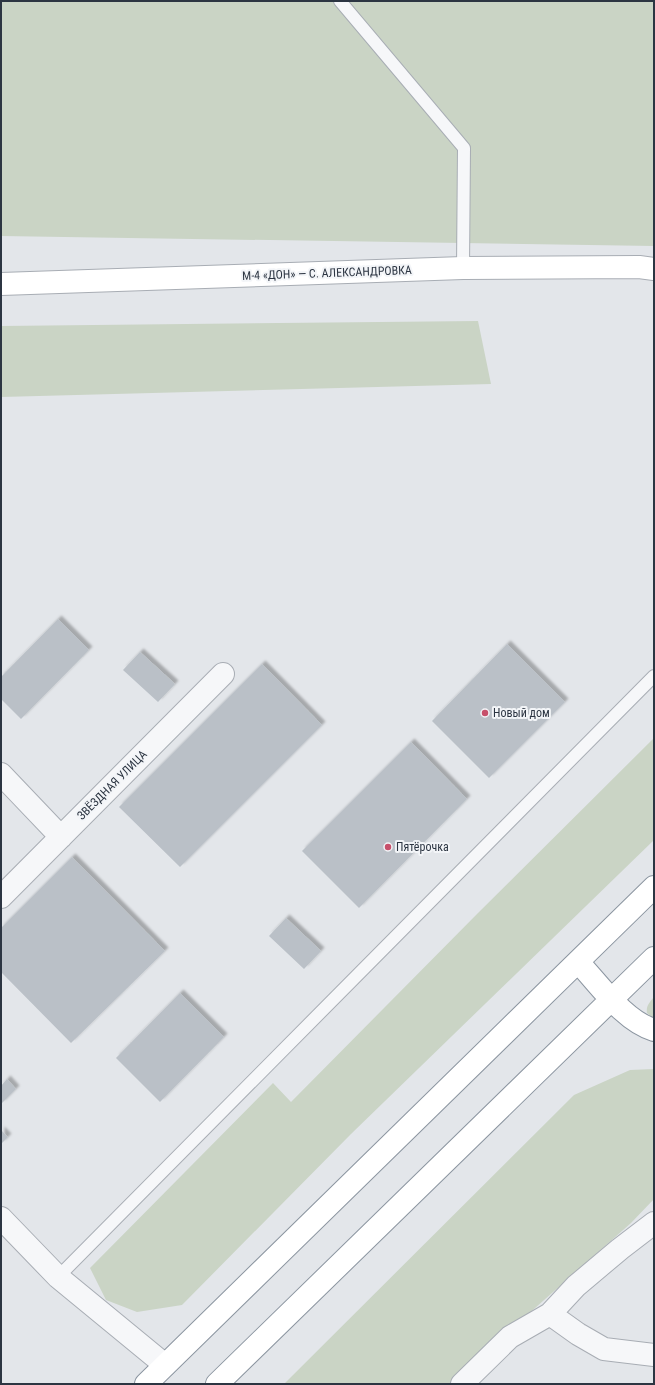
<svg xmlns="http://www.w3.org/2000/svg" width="655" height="1385" viewBox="0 0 655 1385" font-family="'Roboto Condensed',sans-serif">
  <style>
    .green { fill: #cad4c5 }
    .building { fill: #bac0c7; filter: url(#shadow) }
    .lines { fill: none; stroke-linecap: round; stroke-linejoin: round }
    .service-casing { stroke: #a8adb4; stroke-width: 14 }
    .minor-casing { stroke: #a8adb4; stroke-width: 24 }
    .secondary-casing { stroke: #a8adb4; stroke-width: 24 }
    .trunk-casing { stroke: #8b95a0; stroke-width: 24 }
    .service { stroke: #f6f7f9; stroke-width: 12 }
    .minor { stroke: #f6f7f9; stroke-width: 22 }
    .secondary { stroke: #fff; stroke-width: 22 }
    .trunk { stroke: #fff; stroke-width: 22 }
    .poi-dot { fill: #c7506b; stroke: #f3f5f8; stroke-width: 1.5 }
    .labels { text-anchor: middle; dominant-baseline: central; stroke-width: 4; stroke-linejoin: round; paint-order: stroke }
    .street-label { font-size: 12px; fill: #2c3542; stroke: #f3f5f8 }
    .poi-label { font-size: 12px; fill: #2c3542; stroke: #f3f5f8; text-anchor: start }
  </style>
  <defs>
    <filter id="shadow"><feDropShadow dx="3.5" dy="-3.5" stdDeviation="1" flood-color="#0004"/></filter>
  </defs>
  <rect width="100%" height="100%" fill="#e3e6ea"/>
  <path class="green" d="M 1,1 L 654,1 L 654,246 L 1,236 Z
    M 478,321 L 491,384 L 1,397 L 1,326 Z
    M 654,738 L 654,840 L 351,1134 L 182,1305 L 137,1312 L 106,1300 L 90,1268 L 273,1083 L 291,1102 L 478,913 Z
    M 654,997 L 654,1019 L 647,1013 C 646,1006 649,1003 654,997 Z
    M 654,1069 L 654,1199 L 631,1223 L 500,1339 L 454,1384 L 284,1384 L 574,1095 L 630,1070 Z"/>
  <path class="building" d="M 58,619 L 89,650 L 21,719 L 1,699 L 1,677 Z
    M 507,644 L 565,702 L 489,778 L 432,721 Z
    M 140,652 L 175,684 L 158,702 L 123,670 Z
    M 262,664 L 322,725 L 180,867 L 119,807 Z
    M 411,742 L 467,799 L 359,908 L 302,851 Z
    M 72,857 L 165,951 L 71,1043 L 1,972 L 1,928 Z
    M 286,918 L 321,951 L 304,969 L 269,936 Z
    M 180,993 L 224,1037 L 160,1102 L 116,1058 Z
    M 7,1079 L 16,1089 L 1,1104 L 1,1086 Z
    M 1,1130 L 8,1137 L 1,1144 Z"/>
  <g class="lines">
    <g class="service-casing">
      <path id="service" d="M 340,1 L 464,148 L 463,268
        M 58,1277 L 654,676"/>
    </g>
    <g class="minor-casing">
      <path id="minor" d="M 1,774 L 61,837
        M 1,897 L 223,674
        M 1,1218 L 58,1277 L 165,1365
        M 550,1314 L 578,1334 L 604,1349 L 654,1355
        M 462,1384 L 510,1337 L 550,1314 L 576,1286 L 620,1249 L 654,1223"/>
    </g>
    <g class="secondary-casing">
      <path id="secondary" d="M 1,284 L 463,268 L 639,267 L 654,269"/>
    </g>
    <g class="trunk-casing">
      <path id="trunk" d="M 578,962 C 599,984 624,1021 654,1030
        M 146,1384 L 654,887
        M 217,1384 L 654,958"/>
    </g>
    <use href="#service" class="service"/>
    <use href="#minor" class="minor"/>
    <use href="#secondary" class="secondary"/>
    <use href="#trunk" class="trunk"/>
  </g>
  <g class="poi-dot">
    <circle cx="485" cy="713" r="4"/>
    <circle cx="388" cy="847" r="4"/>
  </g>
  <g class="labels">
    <g class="street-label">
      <text transform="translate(327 273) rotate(-2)">М-4 «ДОН» — С. АЛЕКСАНДРОВКА</text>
      <text transform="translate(112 785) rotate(-45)">ЗВЁЗДНАЯ УЛИЦА</text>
    </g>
    <g class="poi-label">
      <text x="493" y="713">Новый дом</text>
      <text x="396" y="847">Пятёрочка</text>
    </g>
  </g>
  <rect width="655" height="1385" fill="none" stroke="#2c3542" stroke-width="4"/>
</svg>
